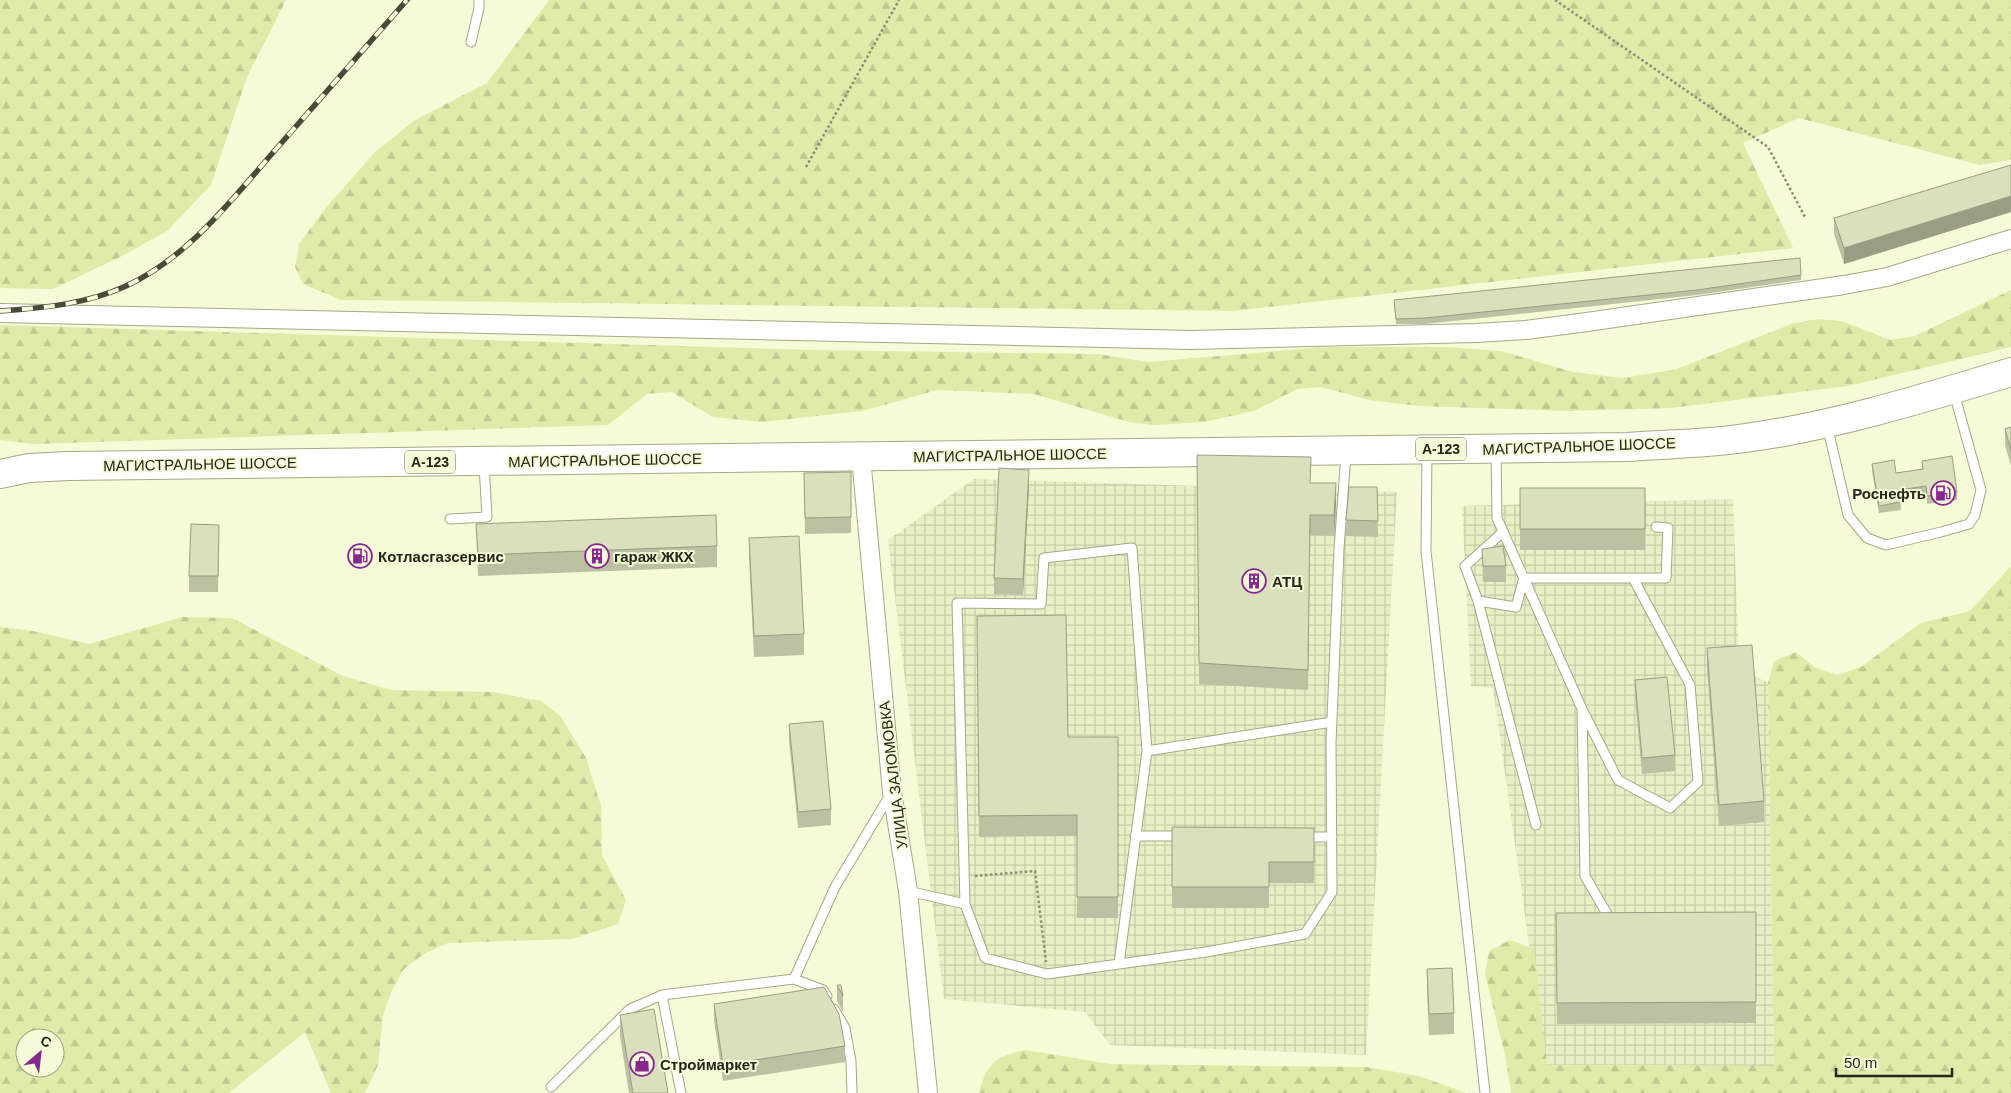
<svg xmlns="http://www.w3.org/2000/svg" width="2011" height="1093" viewBox="0 0 2011 1093" font-family="Arial,sans-serif">
  <style>
    .industrial { fill: url(#industrial-grid) }
    .forest { fill: url(#forest-firs); fill-rule: evenodd }
    .lines { fill: none; stroke-linecap: round; stroke-linejoin: round }
    .lane-casing { stroke: #a3a986; stroke-width: 11 }
    .street-casing { stroke: #a3a986; stroke-width: 20 }
    .primary-casing { stroke: #a3a986; stroke-width: 30 }
    .path { stroke: #898e75; stroke-width: 2.5; stroke-dasharray: 2.5 2.5; stroke-linecap: butt }
    .lane { stroke: #fff; stroke-width: 9 }
    .street { stroke: #fff; stroke-width: 18 }
    .primary { stroke: #fff; stroke-width: 28 }
    .rail-casing { stroke: #484b39; stroke-width: 5.5 }
    .rail { stroke: #f4fbd6; stroke-width: 4; stroke-dasharray: 11; stroke-linecap: butt }
    .wall { fill: #bbc1a2 }
    .shaded-wall { fill: #999d84 }
    .building { fill: #dae0bc; stroke: #999d84 }
    .labels { text-anchor: middle; dominant-baseline: central; stroke-width: 4; stroke-linejoin: round; paint-order: stroke }
    .shield { fill: #f4fbd6; stroke: #626651; stroke-width: 1 }
    .shield-label { font-size: 14px; font-weight: bold; fill: #232618 }
    .street-label { font-size: 15px; fill: #232618; stroke: #f4fbd6 }
    .poi-label { font-size: 15px; font-weight: bold; fill: #232618; stroke: #f4fbd6; text-anchor: start }
  </style>
  <defs>
    <pattern id="industrial-grid" width="8" height="8" patternUnits="userSpaceOnUse" patternTransform="scale(1.25)"><rect width="8" height="8" fill="#e8efc4"/><path d="M0 4h8M4 0v8" fill="none" stroke="#c7cda8"/></pattern>
    <pattern id="forest-firs" width="22" height="20" patternUnits="userSpaceOnUse" patternTransform="scale(1.25)"><rect width="22" height="20" fill="#e0eba9"/><path d="M5 1l3.5 6h-7zM16 11l3.5 6h-7z" fill="#c0c991"/></pattern>
  </defs>
  <rect width="100%" height="100%" fill="#f4fbd6"/>
  <path class="industrial" d="M 974,479 L 1397,492 L 1366,1055 L 1110,1045 L 1085,1012 L 944,999 L 888,540 Z
    M 1733,499 L 1739,667 L 1768,683 L 1774,1066 L 1546,1065 L 1493,688 L 1471,686 L 1462,506 Z"/>
  <path class="forest" d="M 0,0 L 286,0 L 247,77 L 211,185 L 167,231 L 122,256 L 53,289 L 0,288 Z
    M 549,0 L 2011,0 L 2011,160 L 1980,165 L 1799,118 L 1743,143 L 1793,248 L 1231,311 L 341,300 L 303,284 L 295,267 L 299,244 L 325,209 L 374,153 L 415,120 L 487,83 Z
    M 2011,290 L 2011,347 L 1848,386 L 1671,408 L 1569,411 L 1419,406 L 1369,400 L 1321,387 L 1297,389 L 1254,411 L 1204,422 L 1153,425 L 1129,422 L 1034,394 L 937,390 L 862,411 L 762,422 L 713,417 L 672,392 L 647,394 L 608,425 L 36,444 L 0,440 L 0,325 L 811,350 L 1098,354 L 1149,362 L 1324,347 L 1449,347 L 1501,351 L 1573,372 L 1622,378 L 1674,370 L 1794,323 L 1820,319 L 1844,322 L 1890,340 L 1915,336 Z
    M 2011,566 L 2011,1093 L 1511,1093 L 1505,1055 L 1485,974 L 1489,951 L 1510,940 L 1534,949 L 1547,1065 L 1774,1066 L 1768,683 L 1774,661 L 1796,652 L 1814,667 L 1837,675 L 1861,667 L 1921,623 L 1970,611 Z
    M 182,617 L 232,618 L 343,676 L 391,690 L 492,692 L 541,701 L 560,716 L 586,758 L 601,806 L 602,855 L 626,900 L 618,924 L 572,939 L 448,943 L 425,953 L 404,969 L 392,990 L 383,1015 L 378,1065 L 365,1093 L 331,1093 L 305,1032 L 229,1093 L 0,1093 L 0,627 L 33,631 L 89,644 ZM 25,1038 L 55,1038 L 55,1068 L 25,1068 Z
    M 1025,1050 L 1110,1064 L 1366,1067 L 1419,1076 L 1466,1093 L 979,1093 C 988,1061 994,1058 1025,1050 Z"/>
  <g class="lines">
    <g class="lane-casing">
      <path id="lane" d="M 471,42 L 479,8 L 479,0
        M 1827,425 L 1848,515 L 1867,538 L 1886,545 L 1941,532 L 1969,524 L 1975,515 L 1981,490 L 1954,393
        M 1496,451 L 1497,518 L 1582,709 L 1585,876 L 1610,919
        M 1427,452 L 1426,551 L 1485,1093
        M 450,519 L 487,517 L 484,464
        M 1503,532 L 1465,566 L 1478,601 L 1516,607 L 1524,578 L 1666,578 L 1668,528 L 1656,527
        M 1478,601 L 1536,825
        M 1583,711 L 1618,780 L 1670,808 L 1698,782 L 1690,685 L 1633,578
        M 1135,836 L 1183,836
        M 1303,837 L 1332,837
        M 908,891 L 965,904 L 985,958 L 1047,974 L 1206,952 L 1305,934 L 1332,892 L 1331,743 L 1339,549 L 1346,454
        M 965,904 L 957,603 L 1041,604 L 1044,558 L 1132,548 L 1147,751 L 1332,722
        M 1119,964 L 1147,751
        M 794,979 L 823,990 L 827,996
        M 662,995 L 681,1093
        M 834,1009 L 845,1028 L 851,1061 L 852,1093
        M 551,1087 L 630,1009 L 662,995 L 794,979 L 835,887 L 890,795"/>
    </g>
    <g class="street-casing">
      <path id="street" d="M 0,313 L 1191,340 L 1476,333 L 1526,330 L 1587,322 L 1844,285 L 1887,277 L 2011,239
        M 861,457 L 892,792 L 908,891 L 928,1093"/>
    </g>
    <g class="primary-casing">
      <path id="primary" d="M 0,474 L 29,468 L 68,466 L 1628,447 C 1664,444 1701,444 1738,439 C 1827,428 1925,398 2011,372"/>
    </g>
    <path class="path" d="M 1555,0 L 1768,147 L 1805,217
      M 806,167 L 899,0
      M 975,876 L 1035,871 L 1046,962"/>
    <use href="#lane" class="lane"/>
    <use href="#street" class="street"/>
    <use href="#primary" class="primary"/>
    <g class="rail-casing">
      <path id="rail" d="M 0,311 C 43,308 87,304 126,286 C 189,257 232,199 277,148 C 320,99 364,49 407,0"/>
    </g>
    <use href="#rail" class="rail"/>
  </g>
  <path class="wall" d="M 2011,165 L 2011,212 L 1844,264 L 1834,234 L 1834,218 Z
    M 1801,275 L 1801,280 L 1697,295 L 1425,324 L 1396,324 L 1394,305 L 1394,300 Z
    M 2011,427 L 2011,466 L 2005,445 L 2005,429 Z
    M 1197,455 L 1310,483 L 1336,503 L 1334,536 L 1310,535 L 1308,690 L 1199,684 Z
    M 1922,461 L 1957,492 L 1957,500 L 1927,504 L 1926,494 L 1900,497 L 1901,510 L 1879,513 L 1872,471 L 1872,464 L 1896,473 L 1922,469 Z
    M 804,473 L 851,517 L 851,533 L 805,534 Z
    M 1029,486 L 1023,595 L 994,594 L 994,578 Z
    M 1377,487 L 1378,537 L 1346,536 L 1346,520 Z
    M 1520,488 L 1645,488 L 1645,550 L 1520,550 Z
    M 476,524 L 717,546 L 717,567 L 478,576 Z
    M 749,538 L 804,634 L 804,655 L 754,657 L 749,559 Z
    M 219,541 L 218,592 L 189,592 L 189,576 Z
    M 1482,549 L 1506,566 L 1506,582 L 1483,582 Z
    M 977,616 L 1068,737 L 1118,737 L 1118,918 L 1077,918 L 1077,836 L 979,837 Z
    M 1707,648 L 1764,801 L 1764,822 L 1719,826 L 1707,670 Z
    M 1635,680 L 1675,755 L 1675,771 L 1642,774 L 1635,696 Z
    M 789,724 L 831,809 L 831,825 L 798,828 L 789,740 Z
    M 1172,827 L 1314,828 L 1314,883 L 1269,883 L 1269,908 L 1172,908 Z
    M 1756,912 L 1756,1023 L 1557,1024 L 1556,913 Z
    M 1427,969 L 1454,1013 L 1454,1034 L 1429,1035 L 1427,990 Z
    M 837,985 L 843,996 L 843,1012 L 837,1001 Z
    M 714,1004 L 845,1046 L 845,1062 L 723,1081 L 714,1020 Z
    M 620,1015 L 668,1093 L 629,1093 L 620,1036 Z"/>
  <path class="shaded-wall" d="M 2011,196 L 2011,212 L 1844,264 L 1844,248 Z
    M 1029,470 L 1029,486 L 1023,595 L 1023,579 Z
    M 1336,483 L 1336,503 L 1334,536 L 1334,515 Z"/>
  <path class="building" d="M 2011,165 L 2011,196 L 1844,248 L 1834,218 Z
    M 1800,258 L 1801,275 L 1697,290 L 1425,318 L 1396,319 L 1394,300 Z
    M 2011,427 L 2011,450 L 2005,429 Z
    M 1197,455 L 1311,457 L 1310,483 L 1336,483 L 1334,515 L 1310,515 L 1308,670 L 1199,663 Z
    M 1952,456 L 1957,492 L 1927,496 L 1926,486 L 1899,490 L 1901,502 L 1879,506 L 1872,464 L 1894,460 L 1896,473 L 1923,469 L 1922,461 Z
    M 999,468 L 1029,470 L 1023,579 L 994,578 Z
    M 851,472 L 851,517 L 805,518 L 804,473 Z
    M 1349,487 L 1377,487 L 1378,521 L 1346,520 Z
    M 1520,488 L 1645,488 L 1645,529 L 1520,529 Z
    M 716,515 L 717,546 L 478,555 L 476,524 Z
    M 191,524 L 219,525 L 218,576 L 189,576 Z
    M 799,536 L 804,634 L 754,636 L 749,538 Z
    M 1503,546 L 1506,566 L 1483,566 L 1482,549 Z
    M 1066,615 L 1068,737 L 1118,737 L 1118,897 L 1077,897 L 1077,815 L 979,816 L 977,616 Z
    M 1752,645 L 1764,801 L 1719,805 L 1707,648 Z
    M 1667,677 L 1675,755 L 1642,758 L 1635,680 Z
    M 823,721 L 831,809 L 798,812 L 789,724 Z
    M 1172,827 L 1314,828 L 1314,862 L 1269,862 L 1269,887 L 1172,887 Z
    M 1756,912 L 1756,1002 L 1557,1003 L 1556,913 Z
    M 1452,968 L 1454,1013 L 1429,1014 L 1427,969 Z
    M 837,985 L 841,985 L 843,996 Z
    M 824,987 L 839,1014 L 845,1046 L 723,1065 L 714,1004 Z
    M 654,1009 L 668,1093 L 633,1093 L 620,1015 Z"/>
  <defs>
    <g id="fuel-ring" transform="scale(1.25)"><circle r="9.5" fill="#f4fbd6" stroke="#892790" stroke-width="1.5"/><path d="M-5.5-6h7V0h2V4h1.3V-2.5L3-4.5l.8-.8L6-3V5H2.5V1h-1V6h-7ZM-4.2-4.7v3.2H.2V-4.7Z" fill="#892790"/></g>
    <g id="building-ring" transform="scale(1.25)"><circle r="9.5" fill="#f4fbd6" stroke="#892790" stroke-width="1.5"/><path d="M-4-6H4V6H1V3H-1V6H-4ZM-2.5-4.3h1.7v1.8h-1.7ZM.8-4.3h1.7v1.8H.8ZM-2.5-1h1.7V.8h-1.7ZM.8-1h1.7V.8H.8Z" fill="#892790"/></g>
    <g id="shop-ring" transform="scale(1.25)"><circle r="9.5" fill="#f4fbd6" stroke="#892790" stroke-width="1.5"/><path d="M-5-2.5h2.3a2.7 3.5 0 0 1 5.4 0H5L5.5 6h-11ZM-1.5-2.5h3a1.5 2.3 0 0 0-3 0Z" fill="#892790"/></g>
  </defs>
  <g fill-rule="evenodd">
    <use href="#fuel-ring" x="1943" y="493"/>
    <use href="#fuel-ring" x="360" y="556"/>
    <use href="#building-ring" x="597" y="556"/>
    <use href="#building-ring" x="1254" y="581"/>
    <use href="#shop-ring" x="642" y="1064"/>
  </g>
  <g class="labels">
    <g class="shield">
      <rect x="1416" y="437.5" width="50" height="23" rx="4"/>
      <rect x="405" y="450.5" width="50" height="23" rx="4"/>
    </g>
    <g class="shield-label">
      <text x="1441" y="449">А-123</text>
      <text x="430" y="462">А-123</text>
    </g>
    <g class="street-label">
      <text transform="translate(1579 446) rotate(-2)">МАГИСТРАЛЬНОЕ ШОССЕ</text>
      <text transform="translate(1010 455) rotate(-1)">МАГИСТРАЛЬНОЕ ШОССЕ</text>
      <text transform="translate(605 460) rotate(-1)">МАГИСТРАЛЬНОЕ ШОССЕ</text>
      <text transform="translate(200 464) rotate(-1)">МАГИСТРАЛЬНОЕ ШОССЕ</text>
      <text transform="translate(893 775) rotate(-97)">УЛИЦА ЗАЛОМОВКА</text>
    </g>
    <g class="poi-label">
      <text x="1926" y="493" text-anchor="end">Роснефть</text>
      <text x="378" y="556">Котласгазсервис</text>
      <text x="614" y="556">гараж ЖКХ</text>
      <text x="1272" y="581">АТЦ</text>
      <text x="660" y="1064">Строймаркет</text>
    </g>
  </g>
  <g transform="translate(40 1053) rotate(28)"><circle r="24" fill="#f4fbd6" stroke="#a0a68a"/>
  <path d="M0-4L9 19L0 12L-9 19Z" fill="#892790"/>
  <text y="-8" font-size="14" font-weight="bold" text-anchor="middle" fill="#232618">С</text>
  </g>
  <path d="M1836 1068v8h116v-8" fill="none" stroke="#232618" stroke-width="2.5"/>
  <text x="1844" y="1068" font-size="15" fill="#232618" stroke="#f4fbd6" stroke-width="4" paint-order="stroke">50 m</text>
</svg>
